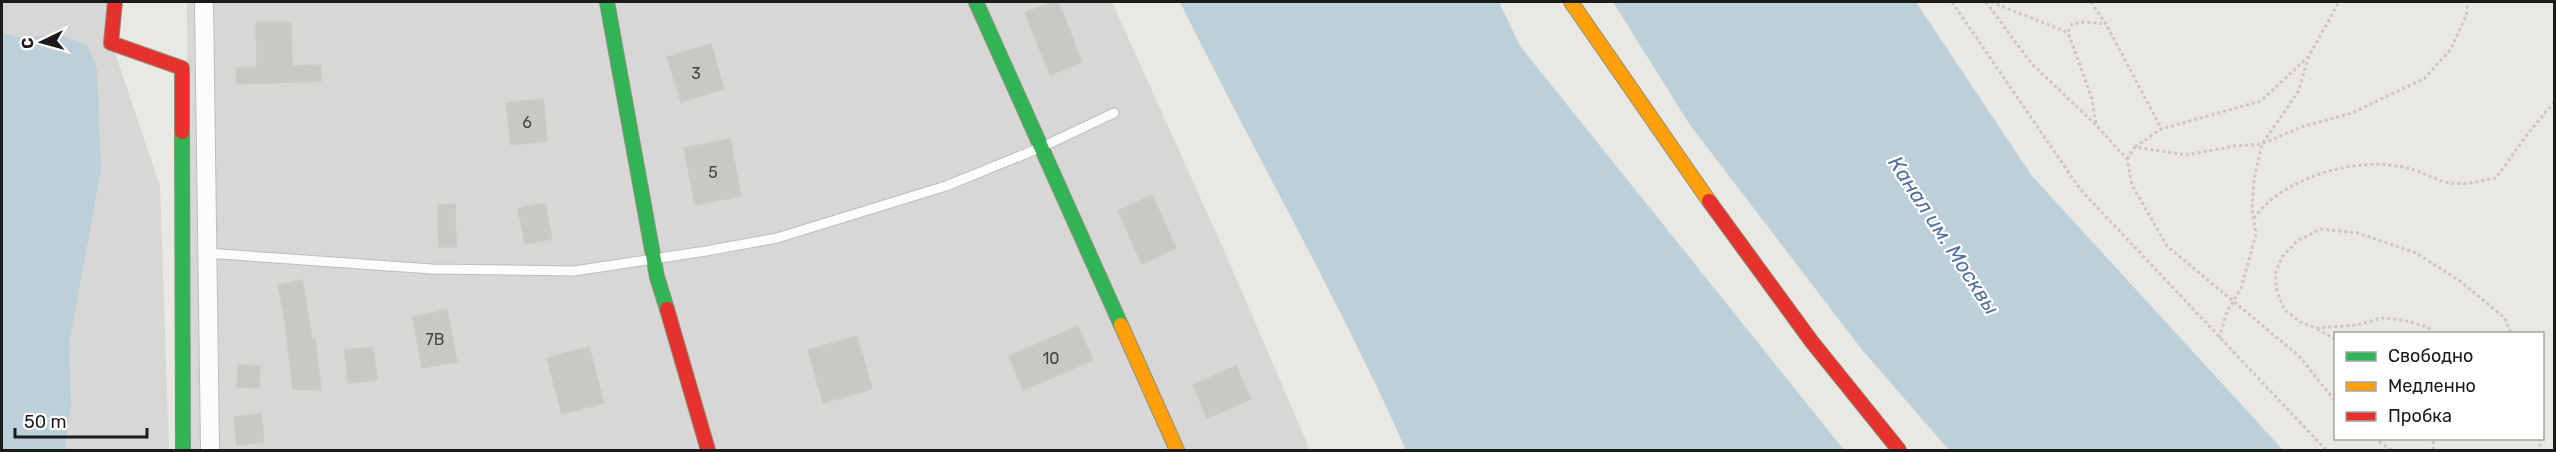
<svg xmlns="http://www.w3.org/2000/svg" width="2556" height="452" viewBox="0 0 2556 452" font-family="Rubik,sans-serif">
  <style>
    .residential { fill: #d8d7d5 }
    .water { fill: #bbd0d8 }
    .building { fill: #cac8c5; stroke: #cccac5; stroke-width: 1.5 }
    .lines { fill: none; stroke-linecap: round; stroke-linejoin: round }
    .lane-casing { stroke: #bfbebc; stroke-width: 11 }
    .street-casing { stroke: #bfbebc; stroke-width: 20 }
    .fast-casing { stroke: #8d907e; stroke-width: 16 }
    .slow-casing { stroke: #8d907e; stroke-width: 16 }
    .jam-casing { stroke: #8d907e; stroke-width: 16 }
    .path { stroke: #cec5c2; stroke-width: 3; stroke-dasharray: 3 3; stroke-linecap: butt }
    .lane { stroke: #fcfcfb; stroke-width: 9 }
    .street { stroke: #fcfcfb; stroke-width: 18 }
    .fast { stroke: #30b455; stroke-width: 14 }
    .slow { stroke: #ff9f0a; stroke-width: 14 }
    .jam { stroke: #e5322d; stroke-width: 14 }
    .labels { text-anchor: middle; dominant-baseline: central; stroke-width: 4.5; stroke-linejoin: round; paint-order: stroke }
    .number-label { font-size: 16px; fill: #474646 }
    .water-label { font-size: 21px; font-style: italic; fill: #54729d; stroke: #fff }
  </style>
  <rect width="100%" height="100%" fill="#e9e8e3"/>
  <path class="residential" d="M 2,2 L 110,2 L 108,32 L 160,186 L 169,450 L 2,450 Z
    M 187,2 L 1112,2 L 1227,257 L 1310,450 L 190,450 Z"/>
  <path class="water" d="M 1180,2 L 1499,2 L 1520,46 L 1844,450 L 1406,450 C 1338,298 1254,152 1180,2 Z
    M 1613,2 L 1916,2 L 2032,176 L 2283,450 L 1949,450 L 1863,351 L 1690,125 Z
    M 2,33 L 23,38 L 58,34 L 87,45 L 97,69 L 101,170 L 69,344 L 71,403 L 65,450 L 2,450 Z"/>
  <path class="building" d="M 1053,2 L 1058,2 L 1082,62 L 1050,75 L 1025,13 Z
    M 256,22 L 291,22 L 292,66 L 321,65 L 321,81 L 237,84 L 236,68 L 257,67 Z
    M 711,44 L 724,89 L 681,102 L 667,57 Z
    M 543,99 L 547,141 L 511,145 L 506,103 Z
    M 730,139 L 741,196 L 695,205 L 684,148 Z
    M 1152,195 L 1176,248 L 1142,264 L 1118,211 Z
    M 545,203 L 552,239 L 525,244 L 518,208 Z
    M 455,204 L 456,247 L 439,247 L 438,205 Z
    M 302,280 L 312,338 L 315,338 L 321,390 L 293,389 L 285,320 L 278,285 Z
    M 447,310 L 457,362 L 422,368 L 413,317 Z
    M 1078,326 L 1093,360 L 1023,390 L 1009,356 Z
    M 857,336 L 872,389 L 823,403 L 808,350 Z
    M 373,347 L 377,380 L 348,383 L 345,350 Z
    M 589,347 L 604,403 L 562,414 L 547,358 Z
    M 238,365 L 260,366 L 259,388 L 237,387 Z
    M 1236,366 L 1251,399 L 1207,418 L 1193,385 Z
    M 261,414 L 264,442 L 237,445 L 234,417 Z"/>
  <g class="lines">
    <g class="lane-casing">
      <path id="lane" d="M 206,253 L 432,269 L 574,271 L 706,251 L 777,238 L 946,186 L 1042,147 L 1114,113"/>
    </g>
    <g class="street-casing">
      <path id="street" d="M 204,2 L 210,450"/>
    </g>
    <g class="fast-casing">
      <path id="fast" d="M 607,2 L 657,277 L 667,309
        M 976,2 L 1121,325
        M 182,132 L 183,450"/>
    </g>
    <g class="slow-casing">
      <path id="slow" d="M 1571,2 L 1709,201
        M 1121,325 L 1177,450"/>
    </g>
    <g class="jam-casing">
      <path id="jam" d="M 115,2 L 111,43 L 182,68 L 182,132
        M 1709,201 L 1812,342 L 1899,450
        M 667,309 L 708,450"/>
    </g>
    <path class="path" d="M 1952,2 L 2080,189 L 2326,450
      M 1986,2 L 2031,63 L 2096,125 L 2127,159 L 2132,185 L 2167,246 L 2299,356 L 2336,402
      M 1991,2 L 2067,32
      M 2091,2 L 2106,24 L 2161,128
      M 2096,123 L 2092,99 L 2068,32 L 2072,24 L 2084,22 L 2106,24
      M 2135,147 L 2161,129 L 2261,101 L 2308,57
      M 2127,159 L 2135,147 L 2187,155 L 2234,146 L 2262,144 L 2301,127 L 2352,113 L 2425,78 L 2451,49 L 2466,16 L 2468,2
      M 2254,218 C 2283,177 2359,155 2407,168 C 2422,171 2436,181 2450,183 C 2464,186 2482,180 2496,178 L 2526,136 L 2554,102
      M 2317,329 L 2336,340
      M 2434,334 L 2428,327 L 2403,320 L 2382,318 L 2357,325 L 2316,328 L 2300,322 L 2284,309 L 2277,292 L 2275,274 L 2282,257 L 2297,241 L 2321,229 L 2358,233 L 2416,253 L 2460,281 L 2505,318 L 2511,334
      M 2219,338 L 2227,312 L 2241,288 L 2256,234 L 2252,209 L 2254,179 L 2262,144 L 2298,92 L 2309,56 L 2339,2
      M 2374,438 L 2391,450
      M 2538,438 L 2541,450
      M 2433,450 L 2434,438"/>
    <use href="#lane" class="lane"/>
    <use href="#street" class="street"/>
    <use href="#fast" class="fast"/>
    <use href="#slow" class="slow"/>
    <use href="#jam" class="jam"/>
  </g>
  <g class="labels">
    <g class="number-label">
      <text x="696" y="73">3</text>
      <text x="527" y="122">6</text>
      <text x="713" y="172">5</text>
      <text x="435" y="339">7В</text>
      <text x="1051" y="358">10</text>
    </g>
    <g class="water-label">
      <text transform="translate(1944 235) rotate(57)">Канал им. Москвы</text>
    </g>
  </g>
  <rect width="2556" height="452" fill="none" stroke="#1b1b1b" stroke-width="6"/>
  <rect x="2334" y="332" width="210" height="108" fill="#ffffff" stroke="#a4a4a4" stroke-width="1.5"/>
  <rect x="2346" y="352" width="30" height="9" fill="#30b455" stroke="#a4a4a4" stroke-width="1.5"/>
  <text x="2388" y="362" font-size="18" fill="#1b1b1b">Свободно</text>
  <rect x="2346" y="382" width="30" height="9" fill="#ff9f0a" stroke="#a4a4a4" stroke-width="1.5"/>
  <text x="2388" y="392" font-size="18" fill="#1b1b1b">Медленно</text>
  <rect x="2346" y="412" width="30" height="9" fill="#e5322d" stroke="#a4a4a4" stroke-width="1.5"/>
  <text x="2388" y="422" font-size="18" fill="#1b1b1b">Пробка</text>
  <g transform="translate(42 42) rotate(265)" stroke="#ffffff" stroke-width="4.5" paint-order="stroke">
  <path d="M0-4.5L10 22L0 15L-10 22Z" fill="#1b1b1b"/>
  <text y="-9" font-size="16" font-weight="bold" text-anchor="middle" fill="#1b1b1b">С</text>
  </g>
  <path d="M15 428v9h132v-9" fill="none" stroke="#1b1b1b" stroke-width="3"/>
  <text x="24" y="428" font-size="18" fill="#1b1b1b" stroke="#ffffff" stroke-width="4.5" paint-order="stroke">50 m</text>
</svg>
